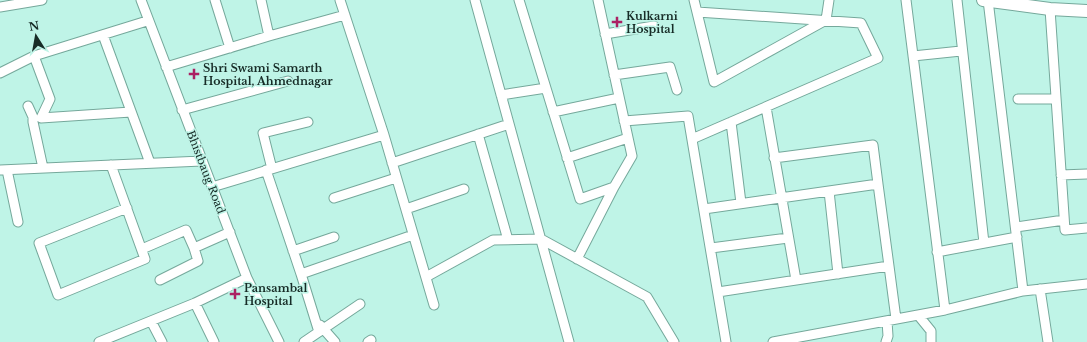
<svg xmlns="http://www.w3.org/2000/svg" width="1087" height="342" viewBox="0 0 1087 342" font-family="'Libre Baskerville',serif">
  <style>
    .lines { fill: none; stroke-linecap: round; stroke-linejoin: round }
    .minor-casing { stroke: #75a89b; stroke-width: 11 }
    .major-casing { stroke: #75a89b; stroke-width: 14 }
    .minor { stroke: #fff; stroke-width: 9 }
    .major { stroke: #fff; stroke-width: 12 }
    .poi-dot { fill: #ab2163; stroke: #bff4e7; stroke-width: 1.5 }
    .labels { text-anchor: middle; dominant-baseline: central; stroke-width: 3; stroke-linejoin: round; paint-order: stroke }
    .poi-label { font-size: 11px; font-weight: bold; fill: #172c27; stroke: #bff4e7; text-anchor: start }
    .street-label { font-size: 11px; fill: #172c27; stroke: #bff4e7 }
  </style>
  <rect width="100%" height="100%" fill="#bff4e7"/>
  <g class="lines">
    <g class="minor-casing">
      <path id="minor" d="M 141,0 L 247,278 L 279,342
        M 215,0 L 230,48
        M 340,0 L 384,135 L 434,305
        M 475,0 L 569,342
        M 519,0 L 580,199 L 614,187 L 632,156 L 598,0
        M 694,0 L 714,82 L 826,20 L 829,0
        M 906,0 L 945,310
        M 957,0 L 984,243
        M 988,0 L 1023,291
        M 0,7 L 42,0
        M 1050,9 L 1065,230 L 1087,228
        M 605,34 L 654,26
        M 103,35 L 150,163
        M 269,36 L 345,15
        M 34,56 L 147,21
        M 913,56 L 961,51
        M 166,67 L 269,36 L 261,0
        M 0,73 L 34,56 L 50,99 L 41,118 L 131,112
        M 614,75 L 670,67 L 677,90
        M 501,95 L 546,88
        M 1018,99 L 1055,99
        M 28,106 L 33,117 L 33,122 L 43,168
        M 766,107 L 796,280
        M 182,110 L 288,81
        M 553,112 L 619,98
        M 624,121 L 688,116 L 726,342
        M 731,122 L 741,203
        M 478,134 L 508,240
        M 692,139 L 878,58 L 861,23 L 697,12
        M 567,158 L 628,138
        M 774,158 L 873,145 L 878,184
        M 392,163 L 509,124
        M 111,165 L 145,259 L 58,295 L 39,243 L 127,208
        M 272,169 L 263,133 L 308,122
        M 0,170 L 202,161
        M 7,170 L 18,222
        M 266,170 L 301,274 L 413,235
        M 1061,175 L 1087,174
        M 212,187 L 384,135
        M 829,191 L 838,274
        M 334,198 L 396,178
        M 406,209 L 464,189
        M 704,209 L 878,184 L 889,266
        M 1016,227 L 1064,220
        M 711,248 L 788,238
        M 142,249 L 186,230 L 194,248 L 230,232
        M 293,251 L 334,237
        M 937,252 L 1017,237
        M 577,259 L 614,187
        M 301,274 L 319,332
        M 426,277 L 493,240 L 541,239 L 647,297 L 674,342
        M 160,280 L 198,261 L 194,248
        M 1040,289 L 1048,342
        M 718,292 L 889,266 L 896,319
        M 195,303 L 214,342
        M 918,315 L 931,331 L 931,342
        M 151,321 L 162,342
        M 320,325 L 335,342
        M 99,342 L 195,303 L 247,278
        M 304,342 L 360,304
        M 368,342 L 371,340
        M 773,342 L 945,310 L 1023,291 L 1087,284
        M 886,342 L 888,336 L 887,321"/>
    </g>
    <g class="major-casing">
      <path id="major" d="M 983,0 L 1050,9 L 1087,11"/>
    </g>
    <use href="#minor" class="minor"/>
    <use href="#major" class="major"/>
  </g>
  <g class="poi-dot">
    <path d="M615 16h4v4h4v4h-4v4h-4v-4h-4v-4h4z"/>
    <path d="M192 68h4v4h4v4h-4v4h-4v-4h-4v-4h4z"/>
    <path d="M233 288h4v4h4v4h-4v4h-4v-4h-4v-4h4z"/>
  </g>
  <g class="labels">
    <g class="poi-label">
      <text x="626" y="16">Kulkarni<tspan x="626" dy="13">Hospital</tspan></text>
      <text x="203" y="68">Shri Swami Samarth<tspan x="203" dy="13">Hospital, Ahmednagar</tspan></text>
      <text x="244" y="288">Pansambal<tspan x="244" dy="13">Hospital</tspan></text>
    </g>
    <g class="street-label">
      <text transform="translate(206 172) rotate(69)">Bhistbaug Road</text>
    </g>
  </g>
  <g transform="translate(36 36) rotate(349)" stroke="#bff4e7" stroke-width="3" paint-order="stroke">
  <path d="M0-3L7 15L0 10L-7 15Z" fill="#172c27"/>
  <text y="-6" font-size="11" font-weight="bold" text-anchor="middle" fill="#172c27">N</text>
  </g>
</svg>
